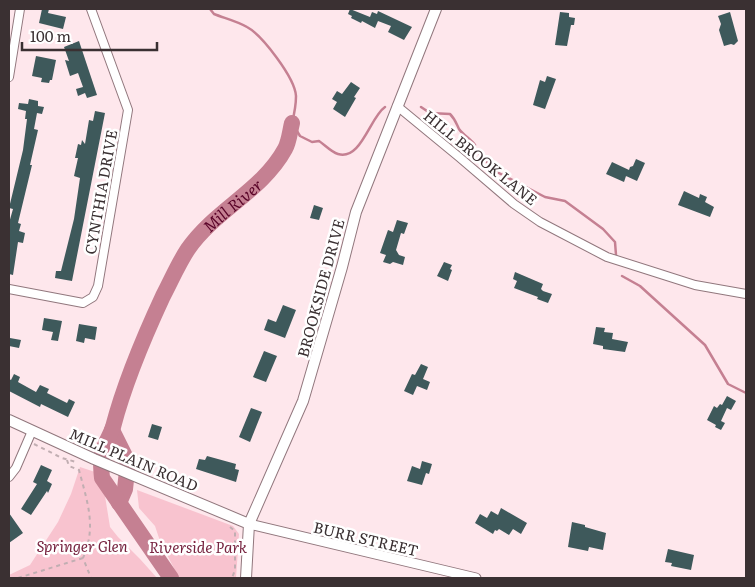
<svg xmlns="http://www.w3.org/2000/svg" width="755" height="587" viewBox="0 0 755 587" font-family="Literata,serif">
  <style>
    .green { fill: #f8c3cf }
    .lines { fill: none; stroke-linecap: round; stroke-linejoin: round }
    .stream { stroke: #c58092; stroke-width: 2.5 }
    .river { stroke: #c58092; stroke-width: 16 }
    .building { fill: #3e595b }
    .minor-casing { stroke: #91777d; stroke-width: 10 }
    .tertiary-casing { stroke: #91777d; stroke-width: 11 }
    .secondary-casing { stroke: #91777d; stroke-width: 12 }
    .path { stroke: #c1aeb2; stroke-width: 2; stroke-dasharray: 4 4; stroke-linecap: butt }
    .minor { stroke: #fff; stroke-width: 8 }
    .tertiary { stroke: #fff; stroke-width: 9 }
    .secondary { stroke: #fff; stroke-width: 10 }
    .labels { text-anchor: middle; dominant-baseline: central; stroke-width: 5; stroke-linejoin: round; paint-order: stroke }
    .street-label { font-size: 15px; fill: #3a3032; stroke: #fff }
    .park-label { font-size: 15px; font-style: italic; fill: #772440; stroke: #fff }
    .water-label { font-size: 16px; font-style: italic; fill: #590328; stroke: #fff }
  </style>
  <rect width="100%" height="100%" fill="#fee7ec"/>
  <path class="green" d="M 80,467 L 95,472 L 105,496 L 110,527 L 118,537 L 140,559 L 157,578 L 9,578 L 9,575 L 30,565 L 58,522 L 71,494 Z
    M 137,490 L 233,526 L 239,534 L 236,578 L 179,578 L 160,541 L 155,526 L 139,508 Z"/>
  <g class="lines">
    <path class="stream" d="M 210,9 L 214,14 C 224,18 237,21 247,27 C 262,35 295,78 296,96 C 296,105 294,115 292,123 L 300,136 L 312,142 L 319,141 C 325,145 331,152 338,154 C 361,161 370,117 385,107
      M 421,107 L 430,113 L 450,114 C 455,119 456,123 459,129 C 463,135 471,139 475,145
      M 478,152 L 495,171 L 545,197 L 565,201 L 603,229 L 615,242 L 616,255
      M 622,276 L 640,286 L 705,345 L 728,384 L 746,393"/>
    <g class="river">
      <path d="M 112,430 L 128,462 L 125,489 L 119,503"/>
      <path id="s1" d="M 171,578 L 102,478 C 101,468 100,457 104,448 C 106,441 111,434 113,427 C 125,381 143,339 163,296 C 171,281 178,264 188,249 C 215,210 262,191 285,149 C 289,142 290,131 292,123"/>
    </g>
  </g>
  <path class="building" d="M 42,9 L 49,9 L 48,13 L 66,17 L 63,29 L 39,23 Z
    M 350,9 L 370,17 L 372,12 L 377,14 L 378,11 L 412,27 L 404,40 L 388,32 L 391,26 L 378,21 L 375,28 L 362,21 L 361,23 L 351,18 L 352,16 L 348,14 Z
    M 560,12 L 569,13 L 569,17 L 575,18 L 574,25 L 571,25 L 567,46 L 555,45 Z
    M 730,12 L 738,41 L 734,45 L 731,44 L 724,46 L 719,30 L 721,24 L 718,16 Z
    M 79,41 L 97,95 L 87,98 L 85,93 L 78,96 L 76,89 L 83,87 L 78,73 L 70,76 L 65,60 L 69,61 L 64,47 Z
    M 36,56 L 56,60 L 52,80 L 50,80 L 49,83 L 41,82 L 42,78 L 32,76 Z
    M 547,76 L 556,79 L 545,109 L 533,105 L 540,80 L 545,82 Z
    M 351,82 L 360,88 L 354,97 L 356,98 L 345,117 L 333,109 L 337,102 L 332,99 L 337,91 L 342,94 Z
    M 29,99 L 38,101 L 38,106 L 44,107 L 42,114 L 37,113 L 34,129 L 38,130 L 30,165 L 32,165 L 18,223 L 21,224 L 19,231 L 25,233 L 23,243 L 18,242 L 13,275 L 9,274 L 9,223 L 13,209 L 9,208 L 23,150 L 27,119 L 25,119 L 26,111 L 18,109 L 19,103 L 28,104 Z
    M 95,111 L 105,113 L 72,281 L 55,278 L 56,271 L 61,271 L 74,219 L 80,178 L 74,176 L 78,158 L 75,158 L 78,144 L 81,145 L 82,140 L 85,144 L 89,120 L 93,121 Z
    M 636,159 L 645,163 L 637,181 L 626,176 L 627,173 L 624,182 L 606,174 L 612,162 L 629,170 L 630,167 L 633,166 Z
    M 684,191 L 699,198 L 700,194 L 707,197 L 705,202 L 714,207 L 710,217 L 678,205 Z
    M 314,205 L 323,208 L 319,220 L 310,218 Z
    M 397,220 L 408,223 L 404,234 L 401,233 L 396,250 L 399,255 L 405,257 L 403,265 L 393,262 L 390,264 L 383,262 L 386,255 L 380,253 L 388,230 L 393,232 Z
    M 444,262 L 452,265 L 450,269 L 452,270 L 448,281 L 437,276 Z
    M 515,272 L 543,284 L 541,289 L 543,291 L 552,294 L 548,303 L 537,299 L 538,297 L 514,288 L 517,281 L 513,279 Z
    M 283,305 L 296,310 L 285,338 L 264,330 L 268,319 L 276,322 Z
    M 44,318 L 62,321 L 58,341 L 51,340 L 53,332 L 42,330 Z
    M 79,324 L 97,327 L 95,340 L 85,338 L 84,343 L 76,341 Z
    M 596,327 L 605,328 L 604,332 L 613,333 L 612,339 L 628,342 L 625,352 L 603,349 L 603,346 L 593,344 Z
    M 10,338 L 21,340 L 19,348 L 9,346 Z
    M 264,351 L 277,356 L 266,382 L 253,377 Z
    M 421,364 L 428,367 L 423,379 L 430,382 L 427,390 L 417,386 L 413,395 L 404,391 L 412,374 L 415,375 Z
    M 14,374 L 20,377 L 18,382 L 36,392 L 40,385 L 49,389 L 47,393 L 67,403 L 69,399 L 75,402 L 68,417 L 41,404 L 40,407 L 9,391 L 9,379 L 11,380 Z
    M 727,396 L 736,401 L 731,410 L 727,408 L 721,421 L 725,423 L 721,430 L 715,427 L 716,425 L 707,420 L 714,406 L 717,408 L 720,404 L 722,405 Z
    M 251,408 L 262,412 L 250,442 L 239,437 Z
    M 152,424 L 162,427 L 158,440 L 148,437 Z
    M 207,456 L 236,464 L 235,469 L 239,470 L 236,482 L 196,469 L 199,459 L 205,460 Z
    M 422,461 L 432,464 L 429,474 L 426,473 L 422,485 L 407,481 L 412,466 L 420,469 Z
    M 41,465 L 52,470 L 47,481 L 52,484 L 48,493 L 47,491 L 31,515 L 21,509 L 37,484 L 33,482 Z
    M 501,508 L 527,523 L 521,534 L 513,529 L 509,535 L 499,529 L 497,531 L 495,530 L 493,534 L 475,523 L 480,514 L 487,518 L 491,511 L 498,515 Z
    M 9,513 L 23,533 L 9,543 Z
    M 572,522 L 585,525 L 585,527 L 606,533 L 603,550 L 589,547 L 588,551 L 568,547 Z
    M 668,549 L 694,555 L 691,570 L 671,566 L 672,563 L 665,562 Z"/>
  <g class="lines">
    <g class="minor-casing">
      <path id="minor" d="M 9,77 L 20,9
        M 397,106 L 459,157 L 514,204 L 540,222 L 607,257 L 695,285 L 746,294
        M 9,289 L 83,303 L 93,297 L 98,286 L 128,110 L 91,9
        M 9,477 L 16,468 L 32,431"/>
    </g>
    <g class="tertiary-casing">
      <path id="tertiary" d="M 249,524 L 476,578"/>
    </g>
    <g class="secondary-casing">
      <path id="secondary" d="M 9,420 L 94,459 L 249,524
        M 246,578 L 249,524 L 303,401 L 342,267 L 356,212 L 436,9"/>
    </g>
    <path class="path" d="M 34,444 L 62,458 L 76,462
      M 67,460 L 69,466 L 79,470 C 87,501 97,527 83,558 L 91,578
      M 230,527 L 235,531 L 235,570 L 232,578
      M 18,578 L 83,558"/>
    <use href="#minor" class="minor"/>
    <use href="#tertiary" class="tertiary"/>
    <use href="#secondary" class="secondary"/>
  </g>
  <g class="labels">
    <g class="street-label">
      <text transform="translate(481 157) rotate(39)">HILL BROOK LANE</text>
      <text transform="translate(100 192) rotate(-80)">CYNTHIA DRIVE</text>
      <text transform="translate(320 288) rotate(-75)">BROOKSIDE DRIVE</text>
      <text transform="translate(134 459) rotate(23)">MILL PLAIN ROAD</text>
      <text transform="translate(366 538) rotate(13)">BURR STREET</text>
    </g>
    <g class="park-label">
      <text x="82" y="545">Springer Glen</text>
      <text x="198" y="546">Riverside Park</text>
    </g>
    <g class="water-label">
      <text stroke="none"><textPath href="#s1" startOffset="431">Mill River</textPath></text>
    </g>
  </g>
  <rect width="755" height="587" fill="none" stroke="#3a3032" stroke-width="20"/>
  <path d="M22 42v8h135v-8" fill="none" stroke="#3a3032" stroke-width="2.5"/>
  <text x="30" y="42" font-size="15" fill="#3a3032" stroke="#ffffff" stroke-width="4" paint-order="stroke">100 m</text>
</svg>
